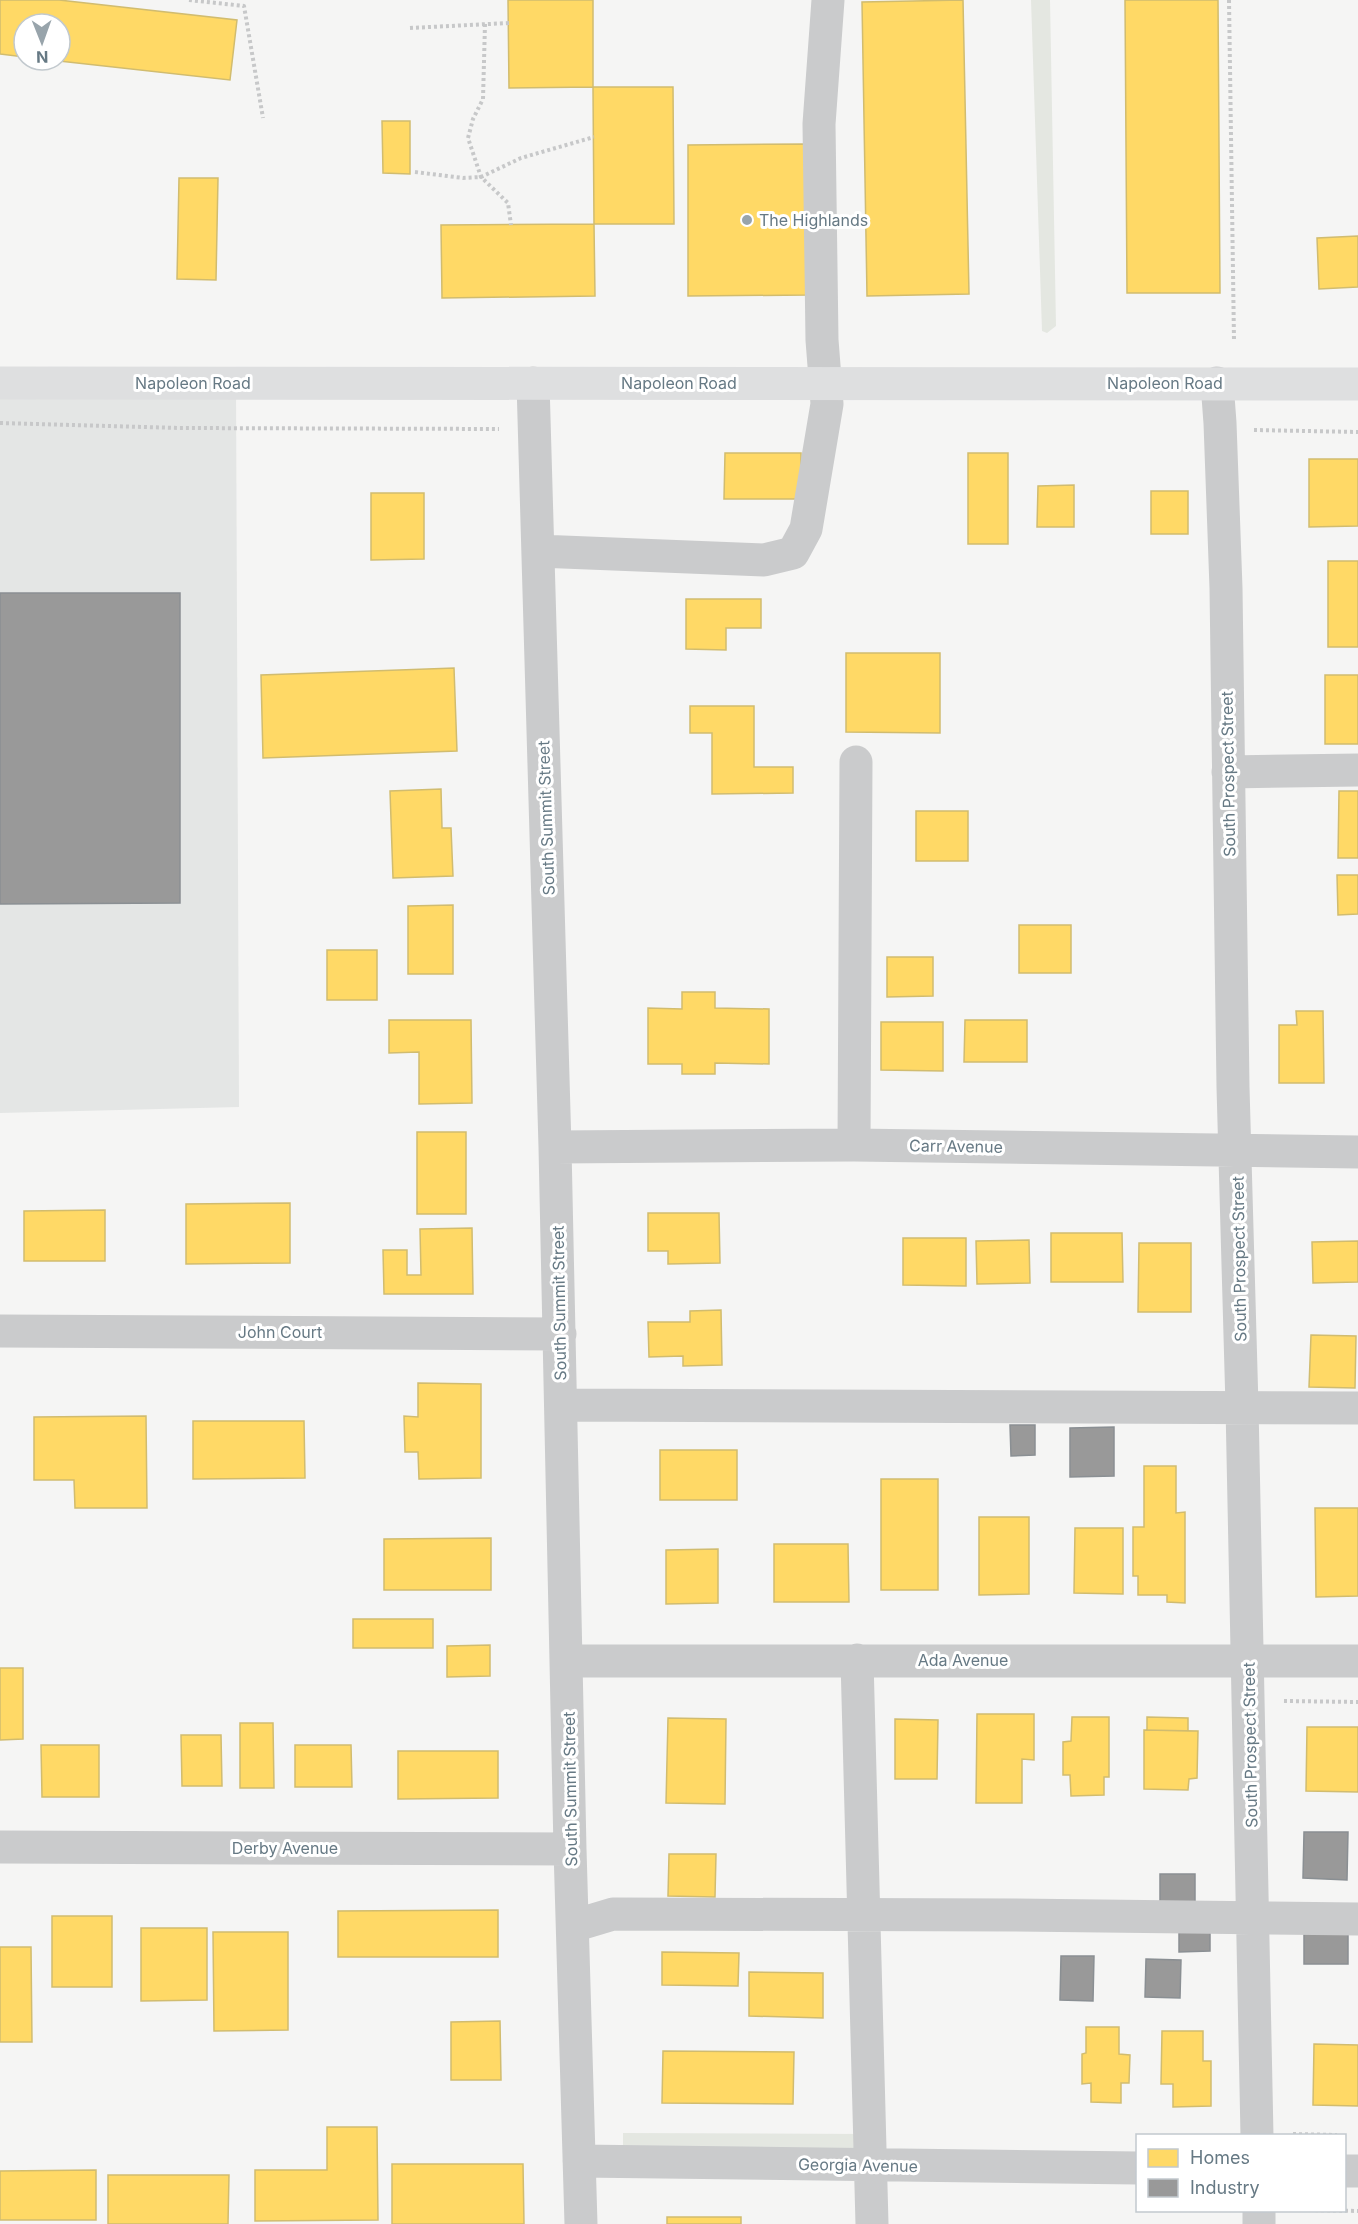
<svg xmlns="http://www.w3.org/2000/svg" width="1358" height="2224" viewBox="0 0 1358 2224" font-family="Inter,sans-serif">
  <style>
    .built { fill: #e4e6e5 }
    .green { fill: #e4e7e1 }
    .homes { fill: #ffd966; stroke: #d1bc6f; stroke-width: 1.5 }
    .industry { fill: #999; stroke: #8a8f93; stroke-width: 1.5 }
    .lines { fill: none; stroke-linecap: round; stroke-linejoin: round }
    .path { stroke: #c7c8c9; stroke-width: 4; stroke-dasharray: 3 3; stroke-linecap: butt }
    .minor { stroke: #cacbcc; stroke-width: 33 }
    .major { stroke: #dedfe0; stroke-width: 33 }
    .poi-dot { fill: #98a4ab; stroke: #fff; stroke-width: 2 }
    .labels { text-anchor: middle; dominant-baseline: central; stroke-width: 6; stroke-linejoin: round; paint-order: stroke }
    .poi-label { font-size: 16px; fill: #667984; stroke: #fff; text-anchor: start }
    .street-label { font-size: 16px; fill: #667984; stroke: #fff }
  </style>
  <rect width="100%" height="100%" fill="#f5f5f4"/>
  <path class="built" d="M 0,383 L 236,383 L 239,1107 L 0,1113 Z"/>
  <path class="green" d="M 1031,0 L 1050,0 L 1056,326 L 1047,333 L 1042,331 Z
    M 623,2133 L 865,2134 L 865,2149 L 623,2147 Z"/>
  <path class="homes" d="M 0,0 L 59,0 L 237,20 L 230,80 L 50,60 L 60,60 L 60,24 L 24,24 L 24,57 L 0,54 Z
    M 508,0 L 593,0 L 593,87 L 509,88 Z
    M 963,0 L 969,294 L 867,296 L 862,2 Z
    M 1125,0 L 1218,0 L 1220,293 L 1127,293 Z
    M 593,87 L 673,87 L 674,224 L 594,224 Z
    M 382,121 L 410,121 L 410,174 L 383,173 Z
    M 806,144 L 807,295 L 688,296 L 688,145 Z
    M 179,178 L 218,178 L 216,280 L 177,279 Z
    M 594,224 L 595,296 L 442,298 L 441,225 Z
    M 1358,236 L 1358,287 L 1319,289 L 1317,238 Z
    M 725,453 L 801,453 L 801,499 L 724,499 Z
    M 968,453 L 1008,453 L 1008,544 L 968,544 Z
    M 1309,459 L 1358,459 L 1358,526 L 1309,527 Z
    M 1074,485 L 1074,527 L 1037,527 L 1038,486 Z
    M 1151,491 L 1188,491 L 1188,534 L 1151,534 Z
    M 371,493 L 424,493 L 424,559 L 371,560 Z
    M 1328,561 L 1358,561 L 1358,647 L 1328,647 Z
    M 686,599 L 761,599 L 761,628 L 726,628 L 726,650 L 686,649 Z
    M 846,653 L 940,653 L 940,733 L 846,732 Z
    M 454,668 L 457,751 L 263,758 L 261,675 Z
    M 1325,675 L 1358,675 L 1358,744 L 1325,744 Z
    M 690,706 L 754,706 L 754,767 L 793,767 L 793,793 L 712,794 L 712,733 L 690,733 Z
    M 441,789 L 442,828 L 451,828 L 453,876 L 393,878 L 390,791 Z
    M 1339,791 L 1358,791 L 1358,858 L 1338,858 Z
    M 916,811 L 968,811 L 968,861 L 916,861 Z
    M 1337,875 L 1358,875 L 1358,914 L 1338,915 Z
    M 453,905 L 453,974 L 408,974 L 408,906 Z
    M 1019,925 L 1071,925 L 1071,973 L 1019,973 Z
    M 327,950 L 377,950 L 377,1000 L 327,1000 Z
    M 887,957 L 933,957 L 933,996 L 887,997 Z
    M 682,992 L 715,992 L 715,1008 L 769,1009 L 769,1064 L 715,1063 L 715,1074 L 682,1074 L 682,1064 L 648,1064 L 648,1008 L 682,1009 Z
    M 1296,1011 L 1323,1011 L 1324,1083 L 1279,1083 L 1279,1025 L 1297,1025 Z
    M 389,1020 L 471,1020 L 472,1103 L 419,1104 L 419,1052 L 389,1053 Z
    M 965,1020 L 1027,1020 L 1027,1062 L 964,1062 Z
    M 881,1022 L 943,1022 L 943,1071 L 881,1070 Z
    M 417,1132 L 466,1132 L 466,1214 L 417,1214 Z
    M 290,1203 L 290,1263 L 186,1264 L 186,1204 Z
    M 105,1210 L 105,1261 L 24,1261 L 24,1211 Z
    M 648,1213 L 719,1213 L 720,1263 L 668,1264 L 668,1251 L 648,1251 Z
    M 472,1228 L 473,1294 L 384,1294 L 383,1250 L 407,1250 L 407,1275 L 421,1275 L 420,1229 Z
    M 1051,1233 L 1122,1233 L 1123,1282 L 1051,1282 Z
    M 903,1238 L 966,1238 L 966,1286 L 903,1285 Z
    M 1029,1240 L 1030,1283 L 977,1284 L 976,1241 Z
    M 1358,1241 L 1358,1282 L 1313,1283 L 1312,1242 Z
    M 1139,1243 L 1191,1243 L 1191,1312 L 1138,1312 Z
    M 721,1310 L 722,1365 L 683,1366 L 683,1356 L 649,1357 L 648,1322 L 690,1322 L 690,1311 Z
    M 1311,1335 L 1356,1336 L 1355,1388 L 1309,1387 Z
    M 418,1383 L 481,1384 L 481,1478 L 419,1479 L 418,1452 L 405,1452 L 404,1416 L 418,1417 Z
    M 146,1416 L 147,1508 L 75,1508 L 74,1480 L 34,1480 L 34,1417 Z
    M 193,1421 L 304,1421 L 305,1478 L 193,1479 Z
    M 660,1450 L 737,1450 L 737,1500 L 660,1500 Z
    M 1144,1466 L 1176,1466 L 1176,1513 L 1185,1512 L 1185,1603 L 1167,1602 L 1167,1595 L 1138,1595 L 1138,1576 L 1133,1576 L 1133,1527 L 1144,1527 Z
    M 881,1479 L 938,1479 L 938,1590 L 881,1590 Z
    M 1315,1508 L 1358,1508 L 1358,1596 L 1316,1597 Z
    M 979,1517 L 1029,1517 L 1029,1594 L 979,1595 Z
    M 1075,1528 L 1123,1528 L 1123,1594 L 1074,1593 Z
    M 491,1538 L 491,1590 L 384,1590 L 384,1539 Z
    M 774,1544 L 848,1544 L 849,1602 L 774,1602 Z
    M 718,1549 L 718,1603 L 666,1604 L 666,1550 Z
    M 353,1619 L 433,1619 L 433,1648 L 353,1648 Z
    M 490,1645 L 490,1676 L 447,1677 L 447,1646 Z
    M 0,1668 L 23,1668 L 23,1739 L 0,1740 Z
    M 977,1714 L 1034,1714 L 1034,1760 L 1022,1759 L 1022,1803 L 976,1803 Z
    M 1072,1717 L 1109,1717 L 1109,1777 L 1104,1777 L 1104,1795 L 1071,1796 L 1070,1775 L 1063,1775 L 1063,1742 L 1071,1741 Z
    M 1147,1717 L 1188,1718 L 1188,1731 L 1147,1730 Z
    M 668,1718 L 726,1719 L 725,1804 L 666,1803 Z
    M 895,1719 L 938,1720 L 937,1779 L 895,1779 Z
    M 240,1723 L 273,1723 L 274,1788 L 240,1788 Z
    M 1307,1727 L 1358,1727 L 1358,1792 L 1306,1791 Z
    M 1144,1730 L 1198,1731 L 1197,1778 L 1189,1779 L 1188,1790 L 1144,1789 Z
    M 181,1735 L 221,1735 L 222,1786 L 182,1786 Z
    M 41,1745 L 99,1745 L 99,1797 L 42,1797 Z
    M 295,1745 L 351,1745 L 352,1787 L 295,1787 Z
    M 398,1751 L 498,1751 L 498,1798 L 398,1799 Z
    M 669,1854 L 716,1854 L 715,1897 L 668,1896 Z
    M 498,1910 L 498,1957 L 338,1957 L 338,1911 Z
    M 52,1916 L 112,1916 L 112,1987 L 52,1987 Z
    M 141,1928 L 207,1928 L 207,2000 L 141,2001 Z
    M 213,1932 L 288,1932 L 288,2030 L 214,2031 Z
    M 0,1947 L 31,1947 L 32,2042 L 0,2042 Z
    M 662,1952 L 739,1953 L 738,1986 L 662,1985 Z
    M 749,1972 L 823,1973 L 823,2018 L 749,2016 Z
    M 500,2021 L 501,2080 L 451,2080 L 451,2022 Z
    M 1086,2027 L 1119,2027 L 1119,2054 L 1130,2055 L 1129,2083 L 1121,2083 L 1121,2103 L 1091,2102 L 1091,2083 L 1082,2084 L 1082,2054 L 1086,2053 Z
    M 1162,2031 L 1203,2031 L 1203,2061 L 1211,2061 L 1211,2106 L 1173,2107 L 1173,2084 L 1161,2084 Z
    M 1314,2044 L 1358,2045 L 1358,2106 L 1313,2105 Z
    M 663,2051 L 794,2052 L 793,2104 L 662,2103 Z
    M 327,2127 L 377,2127 L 378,2220 L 255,2221 L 255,2170 L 327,2170 Z
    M 392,2164 L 523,2164 L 524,2224 L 392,2224 Z
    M 96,2170 L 96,2220 L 0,2220 L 0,2171 Z
    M 108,2175 L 229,2175 L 228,2224 L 108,2224 Z
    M 667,2217 L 741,2217 L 741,2224 L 667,2224 Z"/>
  <path class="industry" d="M 0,593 L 180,593 L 180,903 L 0,904 Z
    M 1010,1425 L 1035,1425 L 1035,1455 L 1011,1456 Z
    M 1114,1427 L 1114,1476 L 1070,1477 L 1070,1428 Z
    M 1304,1832 L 1348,1832 L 1347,1880 L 1303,1878 Z
    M 1160,1874 L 1195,1874 L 1195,1904 L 1160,1904 Z
    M 1304,1928 L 1348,1929 L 1348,1964 L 1304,1964 Z
    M 1210,1931 L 1210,1951 L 1179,1952 L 1179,1932 Z
    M 1061,1956 L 1094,1956 L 1093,2001 L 1060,2000 Z
    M 1146,1959 L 1181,1960 L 1180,1998 L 1145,1997 Z"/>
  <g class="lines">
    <path class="path" d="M 189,0 L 244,6 L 263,118
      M 1229,0 L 1234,340
      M 485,24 L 483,99 L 473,119 L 468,138 L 481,177 L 508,203 L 511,225
      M 410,28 L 509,23
      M 415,172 L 463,178 L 481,177 L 521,158 L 594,137
      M 0,423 L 179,428 L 499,429
      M 1254,430 L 1358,432
      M 1284,1701 L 1358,1702
      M 1293,2134 L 1337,2135
      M 1309,2210 L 1358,2211"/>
    <path class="minor" d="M 533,383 L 555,1147 L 570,1849 L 581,2224
      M 1217,383 L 1220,423 L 1226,588 L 1233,1087 L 1242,1406 L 1257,2136
      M 538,551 L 764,560 L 793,553 L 806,529 L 827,404 L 822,340 L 819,124 L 828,0
      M 1228,772 L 1358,770
      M 854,1145 L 856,762
      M 555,1147 L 854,1145 L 1358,1152
      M 0,1331 L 560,1334
      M 561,1405 L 1358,1408
      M 857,1660 L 872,2224
      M 567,1661 L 1358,1661
      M 0,1847 L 570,1849
      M 573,1926 L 613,1914 L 1015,1915 L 1358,1919
      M 579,2161 L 1138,2168
      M 1344,2171 L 1358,2171
      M 1259,2210 L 1259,2224"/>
    <path class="major" d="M 0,383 L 1358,384"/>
  </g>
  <circle class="poi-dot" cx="747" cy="220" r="6"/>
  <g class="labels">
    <g class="poi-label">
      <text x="759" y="220">The Highlands</text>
    </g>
    <g class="street-label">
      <text x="193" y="383">Napoleon Road</text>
      <text x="679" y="383">Napoleon Road</text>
      <text x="1165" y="383">Napoleon Road</text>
      <text transform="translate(1228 774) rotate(-91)">South Prospect Street</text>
      <text transform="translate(546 818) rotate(-92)">South Summit Street</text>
      <text transform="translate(956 1146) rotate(1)">Carr Avenue</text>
      <text transform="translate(1239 1259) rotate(-91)">South Prospect Street</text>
      <text transform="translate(559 1303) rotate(-91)">South Summit Street</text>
      <text x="280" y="1332">John Court</text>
      <text x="963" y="1660">Ada Avenue</text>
      <text transform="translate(1250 1745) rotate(-91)">South Prospect Street</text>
      <text transform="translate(570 1789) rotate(-91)">South Summit Street</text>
      <text x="285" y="1848">Derby Avenue</text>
      <text transform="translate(858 2165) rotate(1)">Georgia Avenue</text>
    </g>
  </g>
  <rect x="1136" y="2134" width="210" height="78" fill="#ffffff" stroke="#c2c9ce" stroke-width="1.5"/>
  <rect x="1148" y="2149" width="30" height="18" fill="#ffd966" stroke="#c2c9ce" stroke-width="1.5"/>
  <text x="1190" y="2164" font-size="18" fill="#667984">Homes</text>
  <rect x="1148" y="2179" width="30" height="18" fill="#999999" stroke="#c2c9ce" stroke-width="1.5"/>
  <text x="1190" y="2194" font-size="18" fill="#667984">Industry</text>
  <g transform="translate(42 42) rotate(179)"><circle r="28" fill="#ffffff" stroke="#c2c9ce" stroke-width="1.5"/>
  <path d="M0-4.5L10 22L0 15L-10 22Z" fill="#98a4ab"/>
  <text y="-9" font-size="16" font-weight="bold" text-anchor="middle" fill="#667984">N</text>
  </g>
</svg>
